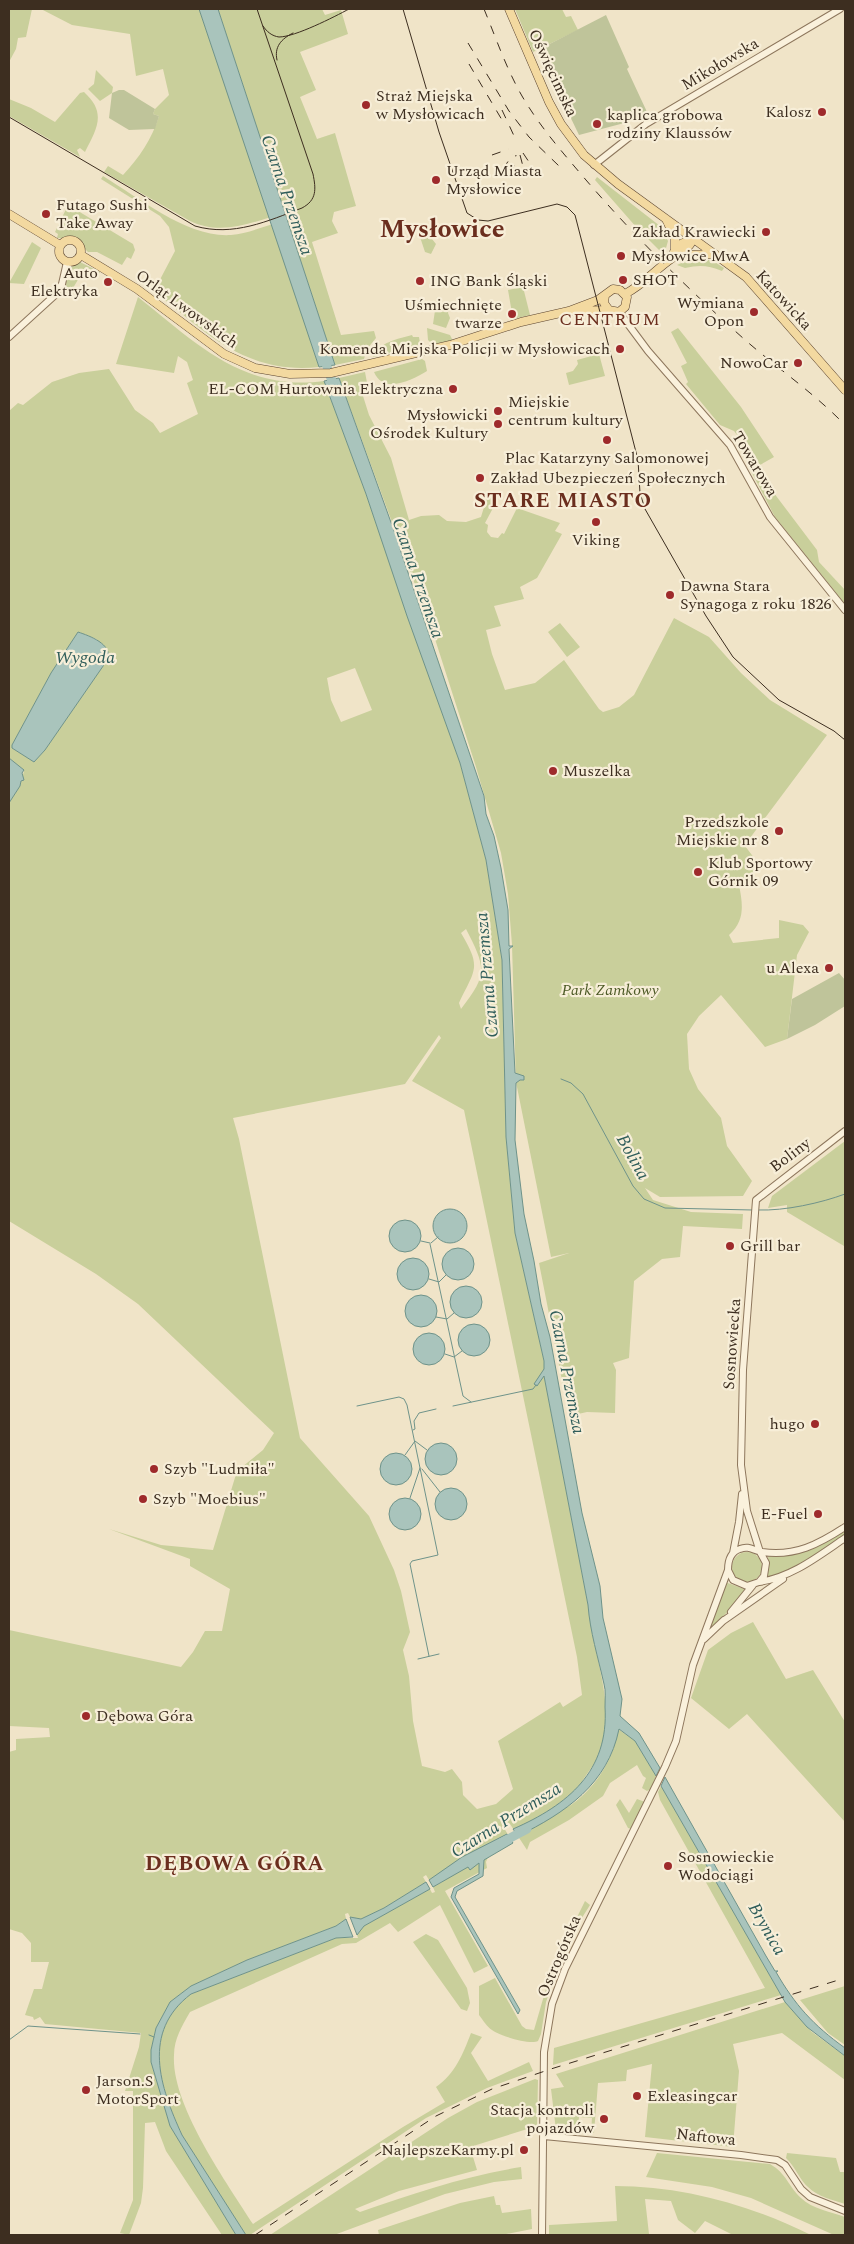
<svg xmlns="http://www.w3.org/2000/svg" width="854" height="2244" viewBox="0 0 854 2244" font-family="Spectral,serif">
  <style>
    .green { fill: #c9cf9b; fill-rule: evenodd }
    .cemetery { fill: #bfc49a }
    .water { fill: #a9c4bc; stroke: #6f938a }
    .lines { fill: none; stroke-linecap: round; stroke-linejoin: round }
    .stream { stroke: #6f938a; stroke-width: 1 }
    .river { stroke: #a9c4bc; stroke-width: 9 }
    .minor-casing { stroke: #8d765c; stroke-width: 8 }
    .major-casing { stroke: #5b4430; stroke-width: 9 }
    .minor { stroke: #faf1dc; stroke-width: 6 }
    .major { stroke: #f3d9a0; stroke-width: 8 }
    .tram { stroke: #3d2e20; stroke-width: 1 }
    .rail { stroke: #3d2e20; stroke-width: 1; stroke-dasharray: 9 9; stroke-linecap: butt }
    .poi-dot { fill: #9e2a2b; stroke: #f7eed8; stroke-width: 2 }
    .labels { text-anchor: middle; dominant-baseline: central; stroke-width: 4.5; stroke-linejoin: round; paint-order: stroke }
    .street-label { font-size: 16px; fill: #3d2e20; stroke: #f7eed8 }
    .poi-label { font-size: 16px; fill: #3d2e20; stroke: #f7eed8; text-anchor: start }
    .park-label { font-size: 16px; font-style: italic; fill: #4d5a26; stroke: #f7eed8 }
    .water-label { font-size: 18px; font-style: italic; fill: #2f5d5a; stroke: #f7eed8 }
    .neighbourhood-label { font-size: 18px; letter-spacing: 1px; fill: #6b2e1e; stroke: #f7eed8 }
    .district-label { font-size: 21px; font-weight: bold; letter-spacing: 1px; fill: #6b2e1e; stroke: #f7eed8 }
    .town-label { font-size: 26px; font-weight: bold; fill: #6b2e1e; stroke: #f7eed8 }
  </style>
  <rect width="100%" height="100%" fill="#f0e4c8"/>
  <path class="green" d="M 9,9 L 32,9 L 26,37 L 18,38 L 16,49 L 9,62 Z
    M 41,9 L 199,9 L 271,217 C 242,226 218,234 190,221 L 104,172 L 108,166 L 123,175 C 139,158 152,139 159,116 L 153,114 L 155,109 L 169,95 L 163,69 L 136,76 L 130,34 L 72,25 Z
    M 218,9 L 322,9 L 325,15 L 341,10 L 348,34 L 300,52 L 316,90 L 300,97 L 317,139 L 335,133 L 356,206 L 334,212 L 332,221 L 338,233 L 312,242 L 341,335 L 374,331 L 376,338 L 367,349 L 364,359 L 335,365 Z
    M 515,9 L 562,9 L 566,17 L 571,16 L 578,30 L 533,52 Z
    M 96,70 L 113,87 L 112,93 L 100,101 L 88,89 L 94,84 Z
    M 84,92 C 107,113 97,128 85,152 L 80,148 L 77,150 L 80,157 L 9,116 L 9,99 L 31,108 L 55,122 L 80,93 Z
    M 103,176 C 139,198 188,238 231,235 C 245,234 259,228 273,224 L 319,367 C 247,375 206,333 154,291 L 175,251 L 169,227 L 160,216 L 101,179 Z
    M 597,177 L 660,226 L 668,241 L 664,255 L 637,228 L 595,180 Z
    M 68,205 L 133,244 L 135,250 L 131,259 L 127,257 L 122,265 L 97,252 L 88,252 L 74,238 L 57,238 L 58,234 L 55,232 Z
    M 429,226 L 432,239 L 436,244 L 431,254 L 425,252 L 419,234 L 419,229 Z
    M 32,242 L 41,248 L 24,284 L 9,283 Z
    M 701,258 L 713,261 L 724,268 L 722,271 C 708,265 699,265 685,268 L 677,265 L 690,259 Z
    M 80,262 L 100,272 L 97,276 L 85,268 L 67,298 L 59,293 L 70,268 Z
    M 523,287 L 530,315 L 513,319 L 508,290 Z
    M 138,297 C 196,343 243,392 324,381 L 366,494 L 460,763 L 486,860 L 502,960 L 506,1137 L 515,1233 L 544,1361 L 544,1375 L 588,1605 C 592,1651 614,1697 603,1744 C 599,1760 589,1770 581,1783 C 576,1791 572,1799 568,1807 C 594,1790 614,1760 618,1729 L 635,1741 L 656,1776 L 651,1789 L 647,1791 L 642,1788 L 646,1778 L 643,1776 L 637,1765 L 610,1783 L 603,1796 L 569,1820 L 530,1842 L 527,1850 L 510,1824 L 504,1828 L 513,1843 L 490,1852 L 486,1862 L 487,1868 L 445,1891 L 488,1966 L 474,1973 L 440,1905 L 398,1932 L 390,1923 L 356,1943 L 342,1944 L 190,2012 C 182,2026 174,2039 174,2055 C 171,2105 227,2183 253,2224 L 403,2127 L 445,2102 L 436,2087 C 455,2074 463,2054 471,2033 L 482,2037 L 471,2053 L 488,2081 L 529,2062 L 533,2071 L 487,2088 L 426,2118 L 250,2235 L 246,2235 L 182,2135 C 160,2086 141,2032 191,1994 L 336,1938 L 358,1938 L 357,1935 L 364,1926 L 430,1889 L 432,1893 L 435,1892 L 433,1887 L 442,1882 L 439,1874 L 429,1880 L 426,1875 L 423,1877 L 426,1882 L 384,1908 L 361,1919 L 350,1917 L 348,1913 L 345,1914 L 346,1919 L 336,1926 L 247,1960 L 191,1986 L 170,2002 L 156,2028 L 151,2050 L 151,2062 L 170,2126 L 236,2235 L 222,2235 L 166,2151 L 155,2122 L 145,2123 L 143,2188 L 141,2203 L 129,2235 L 120,2233 L 133,2200 L 133,2091 L 125,2091 L 139,2047 L 141,2033 L 45,2024 L 40,2017 L 34,2020 L 33,2017 L 25,2015 L 34,1989 L 42,1989 L 49,1962 L 31,1962 L 31,1943 L 22,1933 L 9,1929 L 9,1752 L 16,1750 L 16,1739 L 50,1737 L 49,1728 L 9,1726 L 9,1630 L 181,1667 L 193,1652 L 205,1631 L 222,1631 L 230,1589 L 190,1566 L 190,1559 L 109,1529 L 161,1545 L 213,1550 L 237,1471 L 263,1450 L 274,1433 L 138,1304 L 96,1274 L 9,1221 L 9,803 L 20,786 L 24,771 L 9,758 L 9,411 L 18,403 L 23,405 L 52,382 L 79,373 L 109,369 L 135,410 L 153,423 L 160,433 L 198,414 L 187,383 L 193,380 L 187,362 L 178,356 L 174,373 L 116,364 ZM 78,632 L 96,639 L 110,654 L 108,659 L 45,750 L 34,762 L 12,748 L 12,745 L 51,673 ZM 355,668 L 372,710 L 341,722 L 331,700 L 327,678 ZM 466,929 C 486,968 488,974 461,1009 L 459,1003 C 475,969 482,968 461,933 ZM 439,1035 L 441,1038 L 412,1081 L 464,1110 L 577,1657 L 582,1695 L 563,1707 L 560,1702 L 498,1741 L 513,1789 L 496,1804 L 477,1809 L 463,1795 L 462,1782 L 452,1769 L 445,1772 L 422,1766 L 413,1721 L 409,1676 L 403,1650 L 410,1632 L 401,1591 L 394,1570 L 369,1516 L 300,1438 L 239,1139 L 233,1118 L 405,1084 Z
    M 437,297 L 439,309 L 449,307 L 448,313 L 450,318 L 446,328 L 433,324 Z
    M 427,328 L 450,335 L 453,341 L 432,344 L 428,340 Z
    M 678,328 L 741,407 L 774,457 L 760,465 L 734,431 L 720,425 L 686,384 L 688,382 L 681,366 L 687,363 L 671,332 Z
    M 412,335 L 413,337 L 419,337 L 420,343 L 416,348 L 373,357 C 379,342 398,339 412,335 Z
    M 599,354 L 605,376 L 569,385 L 566,373 L 573,371 L 578,364 L 577,360 Z
    M 422,359 L 425,361 L 427,371 C 411,381 383,394 374,372 Z
    M 365,372 L 368,388 L 363,396 L 369,415 L 391,458 L 409,520 L 421,516 L 439,515 L 447,521 L 466,522 L 481,517 L 488,494 L 500,495 L 485,523 L 488,525 L 487,532 L 491,537 L 498,538 L 502,533 L 504,534 L 517,508 L 560,523 L 555,531 L 562,534 L 537,578 L 520,587 L 524,599 L 494,606 L 501,626 L 486,630 L 492,654 L 505,690 L 535,683 L 564,660 L 599,709 L 603,712 L 619,707 L 634,695 L 674,618 L 709,637 L 741,673 L 770,700 L 827,735 L 750,838 L 742,842 L 761,867 L 743,880 L 739,885 C 743,905 745,921 729,935 L 733,943 L 779,938 L 779,920 L 803,925 L 809,932 L 797,955 L 787,1039 L 765,1047 L 721,995 L 699,1016 L 687,1034 L 689,1069 L 698,1089 L 721,1118 L 727,1146 L 752,1181 L 743,1196 L 660,1197 L 645,1188 L 653,1200 L 691,1212 L 743,1214 L 742,1229 L 683,1226 L 680,1257 L 662,1259 L 634,1281 L 629,1358 L 613,1363 L 616,1370 L 615,1413 L 587,1412 L 569,1416 L 539,1263 L 569,1253 L 551,1257 L 516,1082 L 512,945 L 508,894 L 501,853 L 476,767 L 435,639 L 339,378 Z
    M 755,468 L 817,550 L 819,562 L 845,590 L 845,604 L 775,517 L 751,471 Z
    M 560,623 L 580,647 L 567,657 L 548,632 Z
    M 845,1141 L 845,1246 L 844,1246 L 787,1212 L 787,1205 L 768,1208 L 772,1196 Z
    M 845,1531 L 845,1535 L 789,1571 L 766,1578 L 769,1567 L 768,1556 C 801,1557 818,1548 845,1531 Z
    M732 1567a15 15 0 1 1 30 0a15 15 0 1 1-30 0Z
    M 725,1582 L 747,1590 L 710,1631 L 709,1630 Z
    M 753,1622 L 786,1679 L 813,1670 L 845,1722 L 845,1822 L 747,1714 L 729,1729 L 691,1698 L 708,1650 L 731,1633 Z
    M 661,1786 L 781,1995 L 553,2065 L 554,2048 L 765,1988 L 660,1800 L 658,1792 Z
    M 620,1799 L 629,1813 L 637,1799 L 645,1802 L 631,1829 L 628,1828 L 616,1805 Z
    M 585,1901 L 590,1905 L 573,1932 L 560,1962 L 546,2002 L 541,2034 L 538,2041 C 530,2045 500,2036 492,2030 C 487,2027 483,2020 479,2015 L 479,1986 L 495,1978 L 522,2026 L 526,2029 L 534,2030 L 552,1968 Z
    M 426,1934 L 438,1940 L 467,1988 L 470,2003 L 467,2011 L 461,2009 L 413,1942 Z
    M 845,1986 L 845,2045 L 828,2033 L 800,2000 Z
    M 785,2002 L 812,2032 L 845,2056 L 845,2080 L 782,2033 L 733,2044 L 739,2071 L 733,2147 L 645,2137 L 652,2064 L 627,2070 L 626,2081 L 598,2083 L 594,2133 L 591,2132 L 592,2118 L 579,2117 L 578,2131 L 556,2130 L 551,2089 L 564,2087 L 556,2074 Z
    M 535,2079 L 538,2080 L 537,2126 L 470,2147 L 477,2170 L 399,2191 L 355,2209 L 360,2212 C 414,2193 465,2176 521,2167 L 522,2179 L 494,2182 L 445,2194 L 334,2235 L 270,2235 L 448,2118 L 477,2102 Z
    M 657,2153 L 770,2164 C 787,2174 788,2186 801,2198 C 812,2209 832,2212 845,2217 L 845,2235 L 834,2235 L 751,2198 L 712,2187 L 646,2177 Z
    M 787,2153 L 836,2158 L 840,2172 L 845,2172 L 845,2204 C 833,2200 818,2197 808,2187 C 800,2180 796,2168 786,2158 Z
    M 615,2186 C 683,2186 750,2205 811,2235 L 733,2235 L 705,2221 L 695,2233 L 678,2220 L 671,2201 L 645,2199 L 649,2234 L 549,2235 L 549,2225 L 617,2221 Z
    M 494,2196 L 496,2205 L 500,2205 L 502,2213 L 531,2209 L 532,2229 L 501,2235 L 379,2235 L 378,2230 L 460,2203 Z"/>
  <path class="cemetery" d="M 606,15 L 629,67 L 627,69 L 647,112 L 628,122 L 579,135 L 538,50 Z
    M 119,90 L 124,90 L 155,109 L 153,114 L 159,116 L 155,129 L 129,130 L 109,118 L 112,93 Z
    M 839,973 L 845,980 L 845,1006 L 815,1025 L 787,1039 L 792,999 Z"/>
  <path class="water" d="M 199,9 L 218,9 L 335,365 L 319,367 Z
    M 339,378 L 397,539 L 400,540 L 400,549 L 484,796 L 486,814 L 494,836 L 501,868 L 508,910 L 509,946 L 513,946 L 509,949 L 515,1073 L 524,1076 L 524,1080 L 520,1080 L 516,1083 L 515,1140 L 524,1214 L 534,1261 L 541,1304 L 550,1337 L 582,1513 L 600,1586 L 603,1618 L 622,1699 L 620,1716 L 639,1733 L 660,1768 L 656,1776 L 635,1741 L 619,1729 C 608,1784 565,1813 518,1836 L 513,1829 C 568,1805 609,1771 605,1707 C 605,1699 606,1691 604,1684 C 598,1657 590,1632 588,1605 L 544,1376 L 537,1386 L 534,1384 L 544,1369 L 544,1361 L 515,1233 L 506,1137 L 502,960 L 486,860 L 460,763 L 407,616 L 366,494 L 324,381 Z
    M 78,632 C 90,636 112,644 108,659 L 45,750 L 34,762 L 12,748 L 12,745 L 51,673 Z
    M 9,758 L 24,770 L 22,773 L 24,780 L 21,781 L 20,786 L 9,803 Z
    M433 1226a17 17 0 1 1 34 0a17 17 0 1 1-34 0Z
    M389 1236a16 16 0 1 1 32 0a16 16 0 1 1-32 0Z
    M442 1264a16 16 0 1 1 32 0a16 16 0 1 1-32 0Z
    M397 1274a16 16 0 1 1 32 0a16 16 0 1 1-32 0Z
    M450 1302a16 16 0 1 1 32 0a16 16 0 1 1-32 0Z
    M405 1311a16 16 0 1 1 32 0a16 16 0 1 1-32 0Z
    M458 1340a16 16 0 1 1 32 0a16 16 0 1 1-32 0Z
    M413 1349a16 16 0 1 1 32 0a16 16 0 1 1-32 0Z
    M425 1459a16 16 0 1 1 32 0a16 16 0 1 1-32 0Z
    M380 1469a16 16 0 1 1 32 0a16 16 0 1 1-32 0Z
    M435 1504a16 16 0 1 1 32 0a16 16 0 1 1-32 0Z
    M389 1514a16 16 0 1 1 32 0a16 16 0 1 1-32 0Z
    M 665,1777 L 766,1956 L 775,1971 L 778,1971 L 776,1972 C 795,2005 813,2025 845,2048 L 845,2056 L 807,2027 L 785,2002 L 661,1786 Z
    M 507,1834 L 513,1843 L 484,1860 L 483,1876 L 457,1891 L 455,1897 L 520,2010 L 518,2014 L 451,1897 L 454,1888 L 479,1874 L 479,1863 L 470,1870 L 468,1867 L 433,1887 L 429,1880 L 462,1857 Z
    M 426,1882 L 430,1889 L 364,1926 L 357,1935 L 350,1917 L 361,1919 L 384,1908 Z
    M 346,1919 L 353,1937 L 336,1938 L 191,1994 C 141,2032 160,2087 182,2135 L 246,2235 L 236,2235 L 170,2126 L 151,2062 L 151,2050 L 156,2028 L 170,2002 L 191,1986 L 247,1960 L 336,1926 Z"/>
  <g class="lines">
    <path class="stream" d="M 561,1079 L 571,1083 L 583,1094 L 633,1186 L 644,1199 L 665,1208 L 752,1210
      M 758,1210 C 785,1211 821,1203 845,1194
      M 421,1241 L 430,1243
      M 431,1243 L 438,1237
      M 430,1244 L 463,1396 L 471,1402
      M 429,1279 L 439,1282 L 446,1275
      M 436,1317 L 447,1319 L 454,1313
      M 445,1354 L 454,1357 L 462,1351
      M 357,1406 L 399,1397 L 404,1399 L 407,1405 L 438,1555 L 412,1561 L 410,1564 L 429,1656
      M 453,1406 L 533,1389 L 536,1385
      M 413,1430 L 415,1429 L 414,1421 L 419,1413 L 436,1409
      M 405,1455 L 415,1441 L 427,1450
      M 422,1469 L 440,1492
      M 410,1498 L 420,1468
      M 418,1659 L 439,1654
      M 149,2035 L 154,2037
      M 9,2040 L 28,2026 L 140,2034"/>
    <path class="river" d="M 323,355 L 335,390
      M 501,1843 L 527,1829"/>
    <g class="minor-casing">
      <path id="minor" d="M 594,165 L 646,124 L 840,9
        M 619,312 L 648,351 L 730,445 L 770,517 L 845,610
        M 9,337 L 54,296 L 62,284 L 67,262
        M 733,1553 L 739,1522 L 742,1494
        M 728,1570 L 733,1580 L 747,1586 L 759,1582 L 764,1576 L 766,1563 L 760,1552 L 747,1511 L 741,1465 L 743,1370 L 756,1200 L 845,1131
        M 759,1582 C 792,1577 817,1557 845,1538
        M 731,1612 L 753,1585
        M 723,1621 L 783,1579
        M 704,1639 L 724,1620
        M 544,2136 L 741,2155 L 777,2160 L 785,2165 L 801,2189 L 810,2197 L 845,2211
        M 542,2235 L 544,2052 L 552,2004 L 565,1969 L 665,1767 L 676,1741 L 693,1665 L 728,1570 C 728,1561 730,1552 740,1549 C 749,1545 754,1551 762,1552 C 795,1557 819,1544 845,1527"/>
    </g>
    <g class="major-casing">
      <path id="major" d="M 509,9 L 549,102 L 561,124 L 584,155 L 618,184 L 746,277 L 845,390
        M 9,214 L 60,245
        M 666,219 L 675,238 L 675,250
        M59 251a11 11 0 1 1 22 0a11 11 0 1 1-22 0Z
        M 674,252 L 681,244 L 694,238
        M 81,255 L 137,289 L 224,354 L 255,368 L 290,374 L 331,373 L 450,345 L 521,322 L 569,311 L 598,300 L 613,289 L 620,290 L 627,297 L 625,307 L 619,312 L 609,310 L 604,303 L 605,295
        M 682,255 L 715,254
        M 625,294 C 644,284 655,270 671,259 C 681,253 688,250 694,238
        M 573,311 L 609,310"/>
    </g>
    <use href="#minor" class="minor"/>
    <use href="#major" class="major"/>
    <path class="tram" d="M 403,9 L 439,132 L 467,213 L 478,220 L 488,221 L 557,204 L 567,207 L 575,215 L 638,460 L 640,493 L 645,509 L 706,616 L 733,657 L 779,700 L 834,731 L 845,740
      M 263,26 C 267,32 272,36 279,37 C 295,37 334,17 349,9
      M 277,60 C 274,47 281,39 293,33
      M 9,117 L 195,226 C 233,237 268,221 302,208 C 317,200 316,189 313,174 L 257,9"/>
    <path class="rail" d="M 484,9 C 496,38 506,68 522,96 C 540,127 563,153 586,180 C 635,237 688,289 744,339 C 777,368 814,393 845,425
      M 468,43 L 509,111 L 529,137 L 559,166
      M 469,64 L 502,120
      M 502,110 L 515,138
      M 523,153 L 535,171
      M 492,155 L 509,149
      M 520,155 L 525,174
      M 503,169 L 513,154
      M 512,174 L 516,155
      M 255,2235 L 436,2116 L 492,2089 L 554,2068 L 845,1978"/>
  </g>
  <g class="poi-dot">
    <circle cx="366" cy="105" r="5"/>
    <circle cx="822" cy="112" r="5"/>
    <circle cx="597" cy="124" r="5"/>
    <circle cx="436" cy="180" r="5"/>
    <circle cx="46" cy="214" r="5"/>
    <circle cx="766" cy="232" r="5"/>
    <circle cx="621" cy="256" r="5"/>
    <circle cx="623" cy="280" r="5"/>
    <circle cx="420" cy="281" r="5"/>
    <circle cx="108" cy="282" r="5"/>
    <circle cx="754" cy="312" r="5"/>
    <circle cx="512" cy="314" r="5"/>
    <circle cx="620" cy="349" r="5"/>
    <circle cx="798" cy="363" r="5"/>
    <circle cx="453" cy="389" r="5"/>
    <circle cx="498" cy="411" r="5"/>
    <circle cx="498" cy="424" r="5"/>
    <circle cx="607" cy="440" r="5"/>
    <circle cx="480" cy="478" r="5"/>
    <circle cx="596" cy="522" r="5"/>
    <circle cx="670" cy="595" r="5"/>
    <circle cx="553" cy="771" r="5"/>
    <circle cx="779" cy="831" r="5"/>
    <circle cx="698" cy="872" r="5"/>
    <circle cx="829" cy="968" r="5"/>
    <circle cx="730" cy="1246" r="5"/>
    <circle cx="815" cy="1424" r="5"/>
    <circle cx="154" cy="1469" r="5"/>
    <circle cx="143" cy="1499" r="5"/>
    <circle cx="818" cy="1514" r="5"/>
    <circle cx="86" cy="1716" r="5"/>
    <circle cx="668" cy="1866" r="5"/>
    <circle cx="86" cy="2090" r="5"/>
    <circle cx="637" cy="2096" r="5"/>
    <circle cx="604" cy="2119" r="5"/>
    <circle cx="524" cy="2150" r="5"/>
  </g>
  <g class="labels">
    <g class="street-label">
      <text transform="translate(720 64) rotate(-31)">Mikołowska</text>
      <text transform="translate(553 73) rotate(65)">Oświęcimska</text>
      <text transform="translate(784 300) rotate(48)">Katowicka</text>
      <text transform="translate(187 309) rotate(36)">Orląt Lwowskich</text>
      <text transform="translate(755 464) rotate(59)">Towarowa</text>
      <text transform="translate(790 1155) rotate(-37)">Boliny</text>
      <text transform="translate(732 1344) rotate(-86)">Sosnowiecka</text>
      <text transform="translate(559 1956) rotate(-67)">Ostrogórska</text>
      <text transform="translate(706 2137) rotate(6)">Naftowa</text>
    </g>
    <g class="poi-label">
      <text x="376" y="96">Straż Miejska<tspan x="376" dy="18">w Mysłowicach</tspan></text>
      <text x="812" y="112" text-anchor="end">Kalosz</text>
      <text x="607" y="115">kaplica grobowa<tspan x="607" dy="18">rodziny Klaussów</tspan></text>
      <text x="446" y="171">Urząd Miasta<tspan x="446" dy="18">Mysłowice</tspan></text>
      <text x="56" y="205">Futago Sushi<tspan x="56" dy="18">Take Away</tspan></text>
      <text x="756" y="232" text-anchor="end">Zakład Krawiecki</text>
      <text x="631" y="256">Mysłowice MwA</text>
      <text x="98" y="273" text-anchor="end">Auto<tspan x="98" dy="18">Elektryka</tspan></text>
      <text x="633" y="280">SHOT</text>
      <text x="430" y="281">ING Bank Śląski</text>
      <text x="744" y="303" text-anchor="end">Wymiana<tspan x="744" dy="18">Opon</tspan></text>
      <text x="502" y="305" text-anchor="end">Uśmiechnięte<tspan x="502" dy="18">twarze</tspan></text>
      <text x="610" y="349" text-anchor="end">Komenda Miejska Policji w Mysłowicach</text>
      <text x="788" y="363" text-anchor="end">NowoCar</text>
      <text x="443" y="389" text-anchor="end">EL-COM Hurtownia Elektryczna</text>
      <text x="508" y="402">Miejskie<tspan x="508" dy="18">centrum kultury</tspan></text>
      <text x="488" y="415" text-anchor="end">Mysłowicki<tspan x="488" dy="18">Ośrodek Kultury</tspan></text>
      <text x="607" y="458" text-anchor="middle">Plac Katarzyny Salomonowej</text>
      <text x="490" y="478">Zakład Ubezpieczeń Społecznych</text>
      <text x="596" y="540" text-anchor="middle">Viking</text>
      <text x="680" y="586">Dawna Stara<tspan x="680" dy="18">Synagoga z roku 1826</tspan></text>
      <text x="563" y="771">Muszelka</text>
      <text x="769" y="822" text-anchor="end">Przedszkole<tspan x="769" dy="18">Miejskie nr 8</tspan></text>
      <text x="708" y="863">Klub Sportowy<tspan x="708" dy="18">Górnik 09</tspan></text>
      <text x="819" y="968" text-anchor="end">u Alexa</text>
      <text x="740" y="1246">Grill bar</text>
      <text x="805" y="1424" text-anchor="end">hugo</text>
      <text x="164" y="1469">Szyb "Ludmiła"</text>
      <text x="153" y="1499">Szyb "Moebius"</text>
      <text x="808" y="1514" text-anchor="end">E-Fuel</text>
      <text x="96" y="1716">Dębowa Góra</text>
      <text x="678" y="1857">Sosnowieckie<tspan x="678" dy="18">Wodociągi</tspan></text>
      <text x="96" y="2081">Jarson.S<tspan x="96" dy="18">MotorSport</tspan></text>
      <text x="647" y="2096">Exleasingcar</text>
      <text x="594" y="2110" text-anchor="end">Stacja kontroli<tspan x="594" dy="18">pojazdów</tspan></text>
      <text x="514" y="2150" text-anchor="end">NajlepszeKarmy.pl</text>
    </g>
    <g class="park-label">
      <text x="610" y="990">Park Zamkowy</text>
    </g>
    <g class="water-label">
      <text transform="translate(287 195) rotate(71)">Czarna Przemsza</text>
      <text transform="translate(418 578) rotate(71)">Czarna Przemsza</text>
      <text x="85" y="657">Wygoda</text>
      <text transform="translate(487 975) rotate(-95)">Czarna Przemsza</text>
      <text transform="translate(633 1157) rotate(61)">Bolina</text>
      <text transform="translate(567 1372) rotate(79)">Czarna Przemsza</text>
      <text transform="translate(506 1820) rotate(-32)">Czarna Przemsza</text>
      <text transform="translate(767 1929) rotate(60)">Brynica</text>
    </g>
    <g class="neighbourhood-label">
      <text x="610" y="319">CENTRUM</text>
    </g>
    <g class="district-label">
      <text x="563" y="501">STARE MIASTO</text>
      <text x="235" y="1864">DĘBOWA GÓRA</text>
    </g>
    <g class="town-label">
      <text x="442" y="229">Mysłowice</text>
    </g>
  </g>
  <rect width="854" height="2244" fill="none" stroke="#3d2e20" stroke-width="20"/>
</svg>
